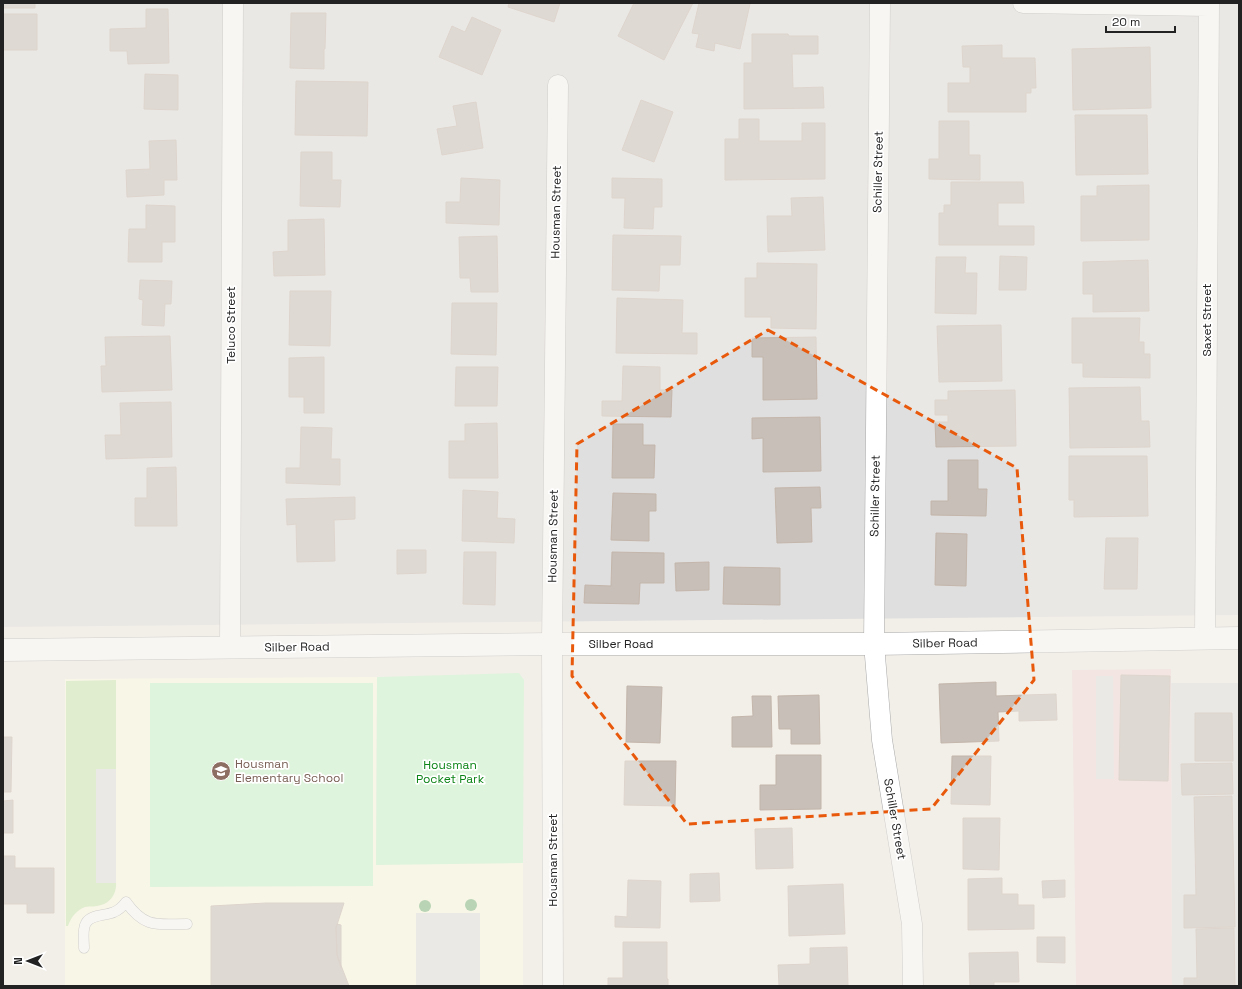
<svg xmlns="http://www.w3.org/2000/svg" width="1242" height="989" viewBox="0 0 1242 989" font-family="'Space Grotesk',sans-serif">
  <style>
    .residential { fill: #e0dfdf }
    .commercial { fill: #f2dad9 }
    .education { fill: #ffffe5 }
    .grass { fill: #cdebb0 }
    .park { fill: #c8facc }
    .parking { fill: #e2e2e2 }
    .building { fill: #c7bfb8; stroke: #c4b6ab }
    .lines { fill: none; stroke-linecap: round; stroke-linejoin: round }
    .service-casing { stroke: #a9a9a9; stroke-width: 11 }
    .minor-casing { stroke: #a9a9a9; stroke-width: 21 }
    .tertiary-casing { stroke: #a9a9a9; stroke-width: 23 }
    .service { stroke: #fff; stroke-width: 10 }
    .minor { stroke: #fff; stroke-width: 20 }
    .tertiary { stroke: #fff; stroke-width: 22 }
    .tree { fill: #74b475 }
    .marked { fill: none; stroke: #e8590c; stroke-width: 3; stroke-dasharray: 8 5; stroke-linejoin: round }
    .labels { text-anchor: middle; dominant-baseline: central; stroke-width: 3.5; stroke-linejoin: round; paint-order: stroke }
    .street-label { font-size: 12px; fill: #222; stroke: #fff }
    .education-label { font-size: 12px; fill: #785e54; stroke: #fff; text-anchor: start }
    .park-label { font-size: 12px; fill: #0c8416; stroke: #fff }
  </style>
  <rect width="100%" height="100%" fill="#f2efe9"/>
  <path class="residential" d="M 3,3 L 1239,3 L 1239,615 L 3,627 Z
    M 1171,683 L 1239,683 L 1239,986 L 1172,986 Z"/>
  <path class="commercial" d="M 1171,669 L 1172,986 L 1076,986 L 1072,670 Z"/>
  <path class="education" d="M 377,677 L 376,864 L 523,863 L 523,986 L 65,986 L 65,679 Z"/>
  <path class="grass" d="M 116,680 L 116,769 L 97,769 L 97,883 L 116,883 C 117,892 111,903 101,905 C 96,907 91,906 85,907 C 77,910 71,917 68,926 L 66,926 L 66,681 Z"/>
  <path class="park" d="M 519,673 L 524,680 L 523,863 L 376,865 L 377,677 Z
    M 150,683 L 373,683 L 373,886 L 150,887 Z"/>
  <path class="parking" d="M 1096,676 L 1113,676 L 1114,779 L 1096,779 Z
    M 96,769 L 116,769 L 116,883 L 96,883 Z
    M 416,913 L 480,913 L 480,986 L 416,986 Z"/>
  <path class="building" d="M 3,3 L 35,3 L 35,8 L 3,8 Z
    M 509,3 L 560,3 L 554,22 L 508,7 Z
    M 634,3 L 693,3 L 664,60 L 618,36 Z
    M 699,3 L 745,3 L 750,4 L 740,49 L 715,43 L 714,51 L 696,47 L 699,34 L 692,33 Z
    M 146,9 L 168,9 L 169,63 L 128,64 L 127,51 L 110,51 L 110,29 L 146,28 Z
    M 291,13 L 326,13 L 325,49 L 324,49 L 324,69 L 290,68 Z
    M 3,14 L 37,14 L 37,50 L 3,50 Z
    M 472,17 L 501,30 L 482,75 L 439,57 L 452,26 L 465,32 Z
    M 752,34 L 788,34 L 789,36 L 818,36 L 818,54 L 792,54 L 793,88 L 823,87 L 824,108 L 744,109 L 744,63 L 752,63 Z
    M 1002,45 L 1002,58 L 1035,58 L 1036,88 L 1031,88 L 1031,93 L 1026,93 L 1026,112 L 948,112 L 948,83 L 970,83 L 970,67 L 963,67 L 962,46 Z
    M 1150,47 L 1151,108 L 1073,110 L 1072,49 Z
    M 145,74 L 178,75 L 178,110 L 144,109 Z
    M 296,81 L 368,82 L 367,136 L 295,135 Z
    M 641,100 L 673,112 L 654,162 L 622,150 Z
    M 476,102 L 483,148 L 442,155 L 437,129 L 457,126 L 453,106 Z
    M 1075,115 L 1147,115 L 1148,174 L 1076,175 Z
    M 739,119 L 759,119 L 759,141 L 802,141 L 802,123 L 825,123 L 825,179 L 725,180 L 725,139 L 739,139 Z
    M 939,121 L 969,121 L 969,155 L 980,155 L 980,180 L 929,179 L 929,159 L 939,159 Z
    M 176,140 L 177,180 L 164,180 L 164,195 L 127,197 L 126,170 L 150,169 L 149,141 Z
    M 301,152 L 332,152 L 332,180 L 341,180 L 340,207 L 300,206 Z
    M 461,178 L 500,180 L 499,225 L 446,223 L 446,202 L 460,202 Z
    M 612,178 L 662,179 L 662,207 L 654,207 L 653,229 L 624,228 L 625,198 L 612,198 Z
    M 951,182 L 1023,182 L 1024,203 L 998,203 L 998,226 L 1034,226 L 1034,245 L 939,245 L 939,213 L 944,213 L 944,205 L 951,205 Z
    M 1149,185 L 1149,240 L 1081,241 L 1081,196 L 1097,196 L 1097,186 Z
    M 823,197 L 825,250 L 768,252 L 767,216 L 792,216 L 791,198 Z
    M 146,205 L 175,206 L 175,242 L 162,242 L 162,262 L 128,262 L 129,229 L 146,229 Z
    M 324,219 L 325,275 L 274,276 L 273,252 L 288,251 L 288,220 Z
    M 613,235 L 681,236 L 680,265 L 660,265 L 659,291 L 612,290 Z
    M 497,236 L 498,292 L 471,292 L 470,278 L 460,278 L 459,237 Z
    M 1000,256 L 1027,257 L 1026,290 L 999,290 Z
    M 936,257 L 966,257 L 965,273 L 977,273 L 976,314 L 935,313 Z
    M 1148,260 L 1149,311 L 1093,312 L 1093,294 L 1083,294 L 1083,262 Z
    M 757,263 L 817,264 L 816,329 L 771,328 L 771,317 L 745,317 L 745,278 L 757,278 Z
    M 140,280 L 172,281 L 171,304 L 165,304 L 164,326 L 142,325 L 143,300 L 139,299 Z
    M 290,291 L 331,291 L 330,346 L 289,345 Z
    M 617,298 L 683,300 L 682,333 L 697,333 L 697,354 L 616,353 Z
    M 452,303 L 497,303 L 496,355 L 451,354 Z
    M 1072,318 L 1140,318 L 1139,342 L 1144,342 L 1144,354 L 1150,354 L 1150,378 L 1083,377 L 1083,363 L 1072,363 Z
    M 1001,325 L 1002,381 L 939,382 L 937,326 Z
    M 170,336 L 172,390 L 102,392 L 101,366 L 106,366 L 105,337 Z
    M 816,337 L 817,399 L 763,400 L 763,357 L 752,357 L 752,338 Z
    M 324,357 L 324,413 L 304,413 L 304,397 L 289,397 L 289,358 Z
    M 623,366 L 660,367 L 660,390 L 672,390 L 671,417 L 602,416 L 602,401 L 622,401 Z
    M 456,367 L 498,367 L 497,406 L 455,406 Z
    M 1140,387 L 1141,421 L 1149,421 L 1150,447 L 1070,448 L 1069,388 Z
    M 1015,390 L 1016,446 L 936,447 L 935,422 L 948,422 L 948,415 L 935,415 L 935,400 L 948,400 L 948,391 Z
    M 171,402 L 172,457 L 106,459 L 105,435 L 121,435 L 120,403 Z
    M 820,417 L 821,471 L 763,472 L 763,438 L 752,439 L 752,418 Z
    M 497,423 L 498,478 L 449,478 L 449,441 L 465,441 L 465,424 Z
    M 613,424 L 643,424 L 643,445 L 655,445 L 654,478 L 612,478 Z
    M 301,427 L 332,428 L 331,459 L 340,459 L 340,485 L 286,483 L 286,468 L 300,468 Z
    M 1069,456 L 1147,456 L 1148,516 L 1074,517 L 1074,500 L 1069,500 Z
    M 948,460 L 978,460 L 978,489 L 987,489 L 986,516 L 931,515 L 931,501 L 948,501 Z
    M 176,467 L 177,526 L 135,526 L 135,498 L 147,498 L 147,468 Z
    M 820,487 L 821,508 L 811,508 L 812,542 L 777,543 L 775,488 Z
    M 463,490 L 498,492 L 497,518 L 515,519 L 514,543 L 462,541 Z
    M 613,493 L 656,494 L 656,511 L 649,511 L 649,541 L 611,540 Z
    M 355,497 L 355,519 L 334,520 L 335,561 L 297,562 L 296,524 L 287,525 L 286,499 Z
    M 936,533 L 967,534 L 966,586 L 935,585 Z
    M 1106,538 L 1138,538 L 1137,589 L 1104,589 Z
    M 397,550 L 426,550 L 426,573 L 397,574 Z
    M 464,552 L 496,552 L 495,605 L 463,604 Z
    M 612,552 L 664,553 L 664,583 L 640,583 L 639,604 L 584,603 L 585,585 L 611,586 Z
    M 709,562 L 709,590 L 676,591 L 675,563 Z
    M 724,567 L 780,568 L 780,605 L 723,604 Z
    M 1121,675 L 1170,676 L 1168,781 L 1119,780 Z
    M 996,682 L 996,696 L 1056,694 L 1057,720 L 1019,721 L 1019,711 L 998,712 L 999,741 L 941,743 L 939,684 Z
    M 627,686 L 662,687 L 660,743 L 626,742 Z
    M 819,695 L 820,744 L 791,744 L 791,729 L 779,729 L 778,696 Z
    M 752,696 L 771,696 L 772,747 L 732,747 L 732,717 L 753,716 Z
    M 1195,713 L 1232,713 L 1233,761 L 1195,761 Z
    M 3,737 L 12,737 L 11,792 L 3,792 Z
    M 776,755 L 821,755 L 821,809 L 760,810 L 760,785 L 776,785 Z
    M 952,756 L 991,756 L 990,805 L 951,804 Z
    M 625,761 L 676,761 L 675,806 L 624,805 Z
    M 1232,763 L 1233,794 L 1182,795 L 1181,764 Z
    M 1232,796 L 1235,927 L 1184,928 L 1184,895 L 1196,895 L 1194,797 Z
    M 13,800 L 13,833 L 3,833 L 3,801 Z
    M 963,818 L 1000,818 L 999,870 L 963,869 Z
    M 792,828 L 793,868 L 756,869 L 755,829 Z
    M 3,856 L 15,856 L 15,868 L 54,868 L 54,913 L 27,913 L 27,904 L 3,904 Z
    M 719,873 L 720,901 L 690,902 L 690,874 Z
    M 1002,878 L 1002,894 L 1018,894 L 1018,905 L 1034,905 L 1034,929 L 968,930 L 968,879 Z
    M 628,880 L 661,881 L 660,928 L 615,927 L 615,916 L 627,917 Z
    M 1065,880 L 1065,897 L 1043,898 L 1042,881 Z
    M 843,884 L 845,934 L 789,936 L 788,886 Z
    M 266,903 L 344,903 L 336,928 L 337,955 L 349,986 L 211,986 L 211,906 Z
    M 337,924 L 341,925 L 341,968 L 337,955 L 336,928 Z
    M 1234,928 L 1235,986 L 1184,986 L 1184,978 L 1197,978 L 1196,929 Z
    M 1037,937 L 1065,937 L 1065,963 L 1037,962 Z
    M 623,942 L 667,942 L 667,979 L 668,979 L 668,986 L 608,986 L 608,978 L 623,978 Z
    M 847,947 L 848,986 L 779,986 L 778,965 L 810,964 L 810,948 Z
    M 1018,952 L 1019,982 L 994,982 L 994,986 L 970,986 L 969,953 Z"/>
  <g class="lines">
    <g class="service-casing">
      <path id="service" d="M 84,948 C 84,941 82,929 86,923 C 91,914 106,916 114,912 C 119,910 123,906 126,902 C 145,929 158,924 187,924"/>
    </g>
    <g class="minor-casing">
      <path id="minor" d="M 880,3 L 874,644 L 882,740 L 912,924 L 913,986
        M 1023,3 L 1209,6
        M 1205,638 L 1209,3
        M 230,648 L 233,3
        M 553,986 L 552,644 L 558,85"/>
    </g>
    <g class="tertiary-casing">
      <path id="tertiary" d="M 3,650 L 552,644 L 874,644 L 1239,638"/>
    </g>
    <use href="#service" class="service"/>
    <use href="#minor" class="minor"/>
    <use href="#tertiary" class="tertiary"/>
  </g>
  <g class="tree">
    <circle cx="471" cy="905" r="6"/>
    <circle cx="425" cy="906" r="6"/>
  </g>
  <path d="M0 0H1242V989H0ZM 768,330 L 1017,468 L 1034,680 L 931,809 L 687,824 L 572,676 L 577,444 Z" fill="#f2efe9" fill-opacity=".55" fill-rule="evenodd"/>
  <path class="marked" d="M 768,330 L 1017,468 L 1034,680 L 931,809 L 687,824 L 572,676 L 577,444 Z"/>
  <defs>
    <g id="school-disc" transform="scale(1)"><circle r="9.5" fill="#8d6e63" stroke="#fff"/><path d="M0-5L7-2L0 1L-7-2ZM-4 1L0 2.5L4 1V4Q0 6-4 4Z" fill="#fff"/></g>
  </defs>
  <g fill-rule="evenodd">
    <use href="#school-disc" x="221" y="771"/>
  </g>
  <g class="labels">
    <g class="street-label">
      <text transform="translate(878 172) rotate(-89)">Schiller Street</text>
      <text transform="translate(556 212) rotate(-89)">Housman Street</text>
      <text transform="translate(1207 320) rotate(-90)">Saxet Street</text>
      <text transform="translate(231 325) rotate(-90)">Teluco Street</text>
      <text transform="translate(875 496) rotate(-89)">Schiller Street</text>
      <text transform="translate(553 536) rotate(-89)">Housman Street</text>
      <text transform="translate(945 643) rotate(-1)">Silber Road</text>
      <text x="621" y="644">Silber Road</text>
      <text transform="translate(297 647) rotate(-1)">Silber Road</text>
      <text transform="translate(895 819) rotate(80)">Schiller Street</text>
      <text transform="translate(553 860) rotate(-90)">Housman Street</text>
    </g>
    <g class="education-label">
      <text x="235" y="764">Housman<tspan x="235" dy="14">Elementary School</tspan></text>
    </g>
    <g class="park-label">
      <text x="450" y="765">Housman<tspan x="450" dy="14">Pocket Park</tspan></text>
    </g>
  </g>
  <rect width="1242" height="989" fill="none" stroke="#222222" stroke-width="8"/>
  <g transform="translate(28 961) rotate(270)" stroke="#ffffff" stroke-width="3" paint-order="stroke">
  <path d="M0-3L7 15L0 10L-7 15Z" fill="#222222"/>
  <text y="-6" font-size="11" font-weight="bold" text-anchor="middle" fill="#222222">N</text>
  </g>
  <path d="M1106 26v6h69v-6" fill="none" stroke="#222222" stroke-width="2"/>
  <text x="1112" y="26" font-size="12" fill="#222222" stroke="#ffffff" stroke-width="3" paint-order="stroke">20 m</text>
</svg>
